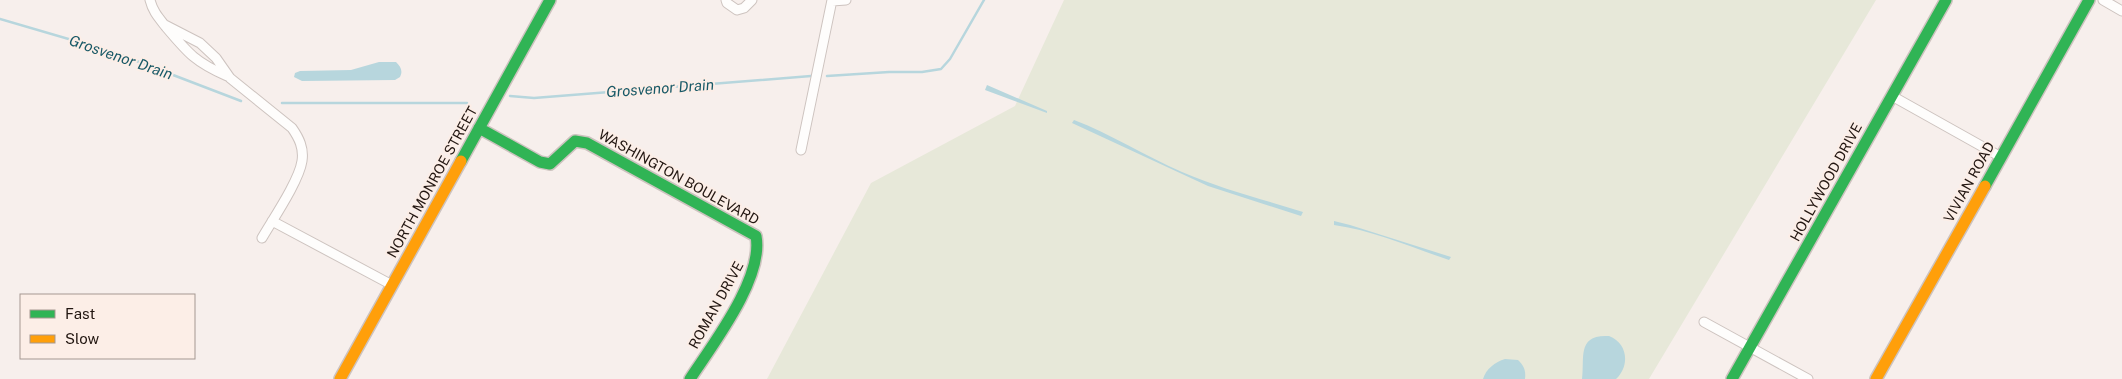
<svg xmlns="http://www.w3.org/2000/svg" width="2122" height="379" viewBox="0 0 2122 379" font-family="'Public Sans',sans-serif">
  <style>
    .green { fill: #e7e8d9 }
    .water { fill: #b7d6dd }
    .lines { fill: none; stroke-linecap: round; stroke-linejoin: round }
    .stream { stroke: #b7d6dd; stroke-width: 2.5 }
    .street-casing { stroke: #cdc3bf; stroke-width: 11 }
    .fast-casing { stroke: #cdc3bf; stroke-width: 14 }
    .slow-casing { stroke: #cdc3bf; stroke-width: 14 }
    .street { stroke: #fefdfc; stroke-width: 9 }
    .fast { stroke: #30b455; stroke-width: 11 }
    .slow { stroke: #ff9f0a; stroke-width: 11 }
    .labels { text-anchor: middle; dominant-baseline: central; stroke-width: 4; stroke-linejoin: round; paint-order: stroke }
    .street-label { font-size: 14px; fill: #221611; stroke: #fceee7 }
    .water-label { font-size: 15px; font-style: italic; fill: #185967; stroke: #fceee7 }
  </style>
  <rect width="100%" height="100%" fill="#f7efec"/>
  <path class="green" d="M 1064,0 L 1876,0 L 1649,379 L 767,379 L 871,183 L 1015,106 Z"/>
  <path class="water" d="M 379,62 L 396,62 C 401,67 403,71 400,77 L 395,80 L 302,81 L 294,77 L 295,73 L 300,71 L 351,70 Z
    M 987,85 L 1047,111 L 1047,113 L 985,90 Z
    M 1074,120 C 1111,134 1145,156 1182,172 C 1221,189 1262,199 1303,212 L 1301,216 L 1208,186 L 1072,123 Z
    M 1334,221 L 1350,225 L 1451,257 L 1449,260 C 1413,248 1372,230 1334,225 Z
    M 1609,336 C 1628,343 1630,366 1616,379 L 1582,379 C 1585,359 1576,334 1609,336 Z
    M 1505,359 L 1518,360 C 1524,366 1526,370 1525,379 L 1483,379 C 1486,369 1495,362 1505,359 Z"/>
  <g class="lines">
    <path class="stream" d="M 0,19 L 113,52 L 241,101
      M 827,76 L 889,72 L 922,72 L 941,69 L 950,59 L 984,0
      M 510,96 L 534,98 L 811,76
      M 282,103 L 467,103"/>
    <g class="street-casing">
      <path id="street" d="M 150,0 C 153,12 159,18 166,27 C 188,53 195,62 227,76
        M 726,0 L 727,3 L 737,10 L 744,8 L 752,0
        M 2103,0 L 2122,11
        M 832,1 L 846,0
        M 165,25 L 200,43 L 216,58 L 230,78 L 292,128 C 299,138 304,148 302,161 C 299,181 273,219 262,238
        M 1892,96 L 2001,157
        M 801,150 L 832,0
        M 272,221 L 392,285
        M 1704,322 L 1808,379"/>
    </g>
    <g class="fast-casing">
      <path id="fast" d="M 479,128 L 540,162 L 550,164 L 575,141 L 587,143 L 756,236 C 764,278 713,344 690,379
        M 461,161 L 550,0
        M 1985,186 L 2089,0
        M 1732,379 L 1946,0"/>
    </g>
    <g class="slow-casing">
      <path id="slow" d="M 340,379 L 461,161
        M 1876,379 L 1985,186"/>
    </g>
    <use href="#street" class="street"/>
    <use href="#fast" class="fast"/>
    <use href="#slow" class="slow"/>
  </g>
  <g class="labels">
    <g class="street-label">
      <text transform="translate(679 177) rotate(29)">WASHINGTON BOULEVARD</text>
      <text transform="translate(432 182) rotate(-61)">NORTH MONROE STREET</text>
      <text transform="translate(1826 182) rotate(-61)">HOLLYWOOD DRIVE</text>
      <text transform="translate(1969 182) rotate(-61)">VIVIAN ROAD</text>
      <text transform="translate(716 305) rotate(-61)">ROMAN DRIVE</text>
    </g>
    <g class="water-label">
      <text transform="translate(121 57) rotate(19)">Grosvenor Drain</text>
      <text transform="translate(660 88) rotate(-4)">Grosvenor Drain</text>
    </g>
  </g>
  <rect x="20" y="294" width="175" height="65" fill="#fceee7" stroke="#a59891"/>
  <rect x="30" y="310" width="25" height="8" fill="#30b455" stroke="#a59891"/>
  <text x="65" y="319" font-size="15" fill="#221611">Fast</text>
  <rect x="30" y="335" width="25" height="8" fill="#ff9f0a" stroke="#a59891"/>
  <text x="65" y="344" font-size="15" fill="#221611">Slow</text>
</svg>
